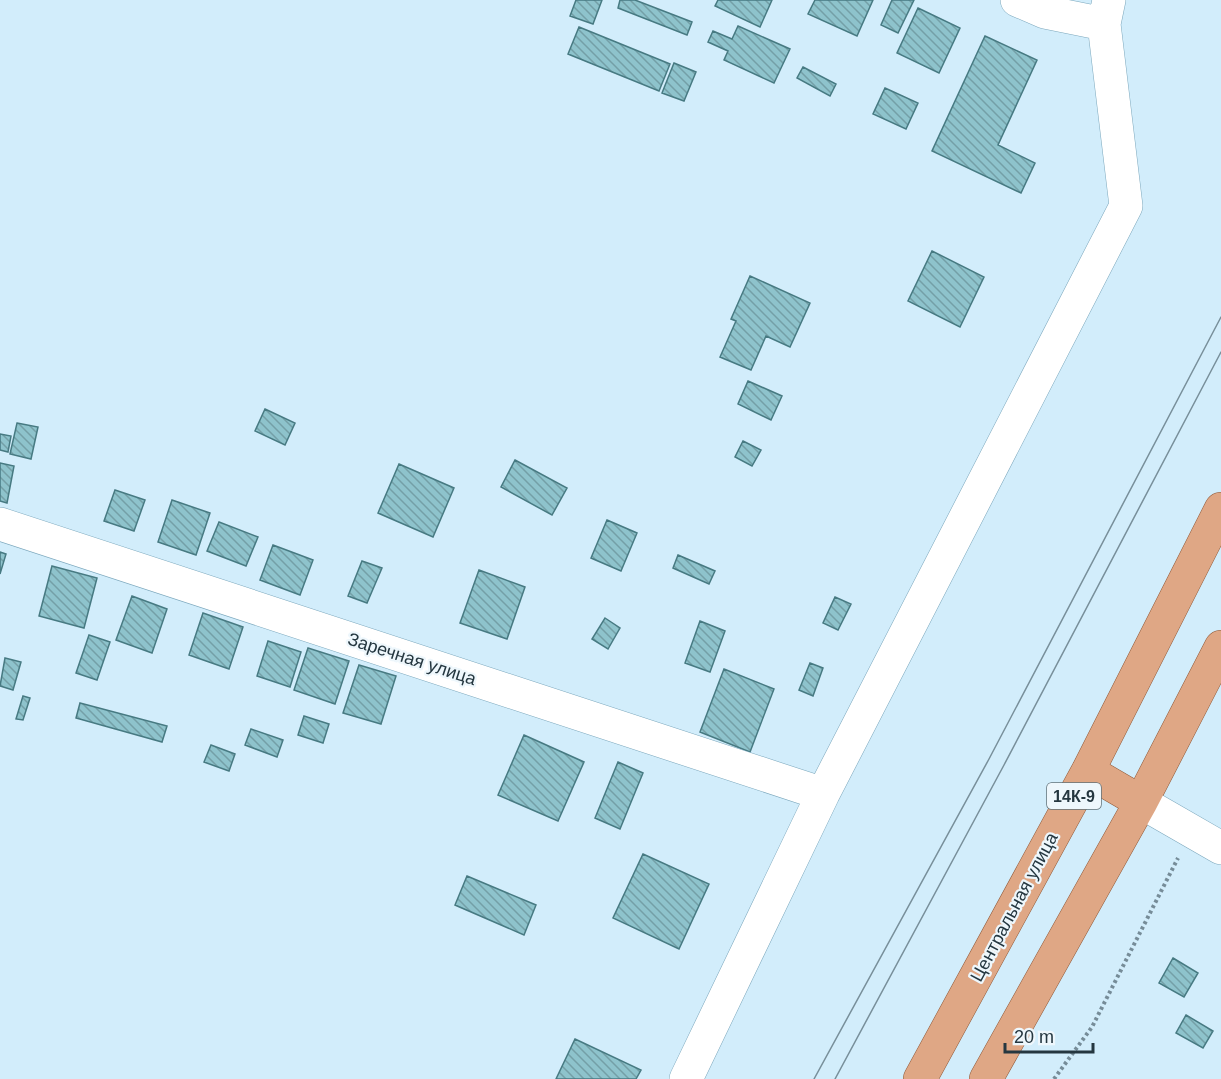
<svg xmlns="http://www.w3.org/2000/svg" width="1221" height="1079" viewBox="0 0 1221 1079" font-family="Helvetica,sans-serif">
  <style>
    .building { fill: url(#building-back-hatch); stroke: #477a82; stroke-width: 1.5 }
    .lines { fill: none; stroke-linecap: round; stroke-linejoin: round }
    .minor-casing { stroke: #7ba7bc; stroke-width: 34 }
    .major-casing { stroke: #905938; stroke-width: 34 }
    .path { stroke: #768c98; stroke-width: 4; stroke-dasharray: 3 3; stroke-linecap: butt }
    .minor { stroke: #fff; stroke-width: 33 }
    .major { stroke: #dfa785; stroke-width: 33 }
    .tram { stroke: #788f9a; stroke-width: 1.5 }
    .labels { text-anchor: middle; dominant-baseline: central; stroke-width: 4.5; stroke-linejoin: round; paint-order: stroke }
    .shield { fill: #eef7fc; stroke: #617178; stroke-width: 1.5 }
    .shield-label { font-size: 16px; font-weight: bold; fill: #253740 }
    .street-label { font-size: 18px; fill: #253740; stroke: #eef7fc }
  </style>
  <defs>
    <pattern id="building-back-hatch" width="6" height="6" patternUnits="userSpaceOnUse" patternTransform="scale(1.5)"><rect width="6" height="6" fill="#8ec3cc"/><path d="M-1 5l2 2M0 0l6 6M5-1l2 2" fill="none" stroke="#749fa7"/></pattern>
  </defs>
  <rect width="100%" height="100%" fill="#d2edfb"/>
  <path class="building" d="M 576,0 L 602,0 L 593,24 L 570,16 Z
    M 620,0 L 635,0 L 692,22 L 687,35 L 618,8 Z
    M 718,0 L 772,0 L 760,27 L 715,6 Z
    M 815,0 L 873,0 L 857,36 L 808,14 Z
    M 892,0 L 914,0 L 898,33 L 881,25 Z
    M 918,8 L 960,28 L 939,73 L 897,53 Z
    M 738,26 L 790,49 L 774,83 L 724,60 L 728,51 L 708,42 L 713,31 L 732,39 Z
    M 579,27 L 670,64 L 659,91 L 568,54 Z
    M 985,36 L 1037,60 L 998,145 L 1035,163 L 1021,193 L 932,151 Z
    M 674,63 L 696,72 L 684,101 L 662,93 Z
    M 803,67 L 836,84 L 830,96 L 797,78 Z
    M 885,88 L 918,103 L 906,129 L 873,114 Z
    M 932,251 L 984,277 L 960,327 L 908,301 Z
    M 750,276 L 810,303 L 790,347 L 766,336 L 751,370 L 720,357 L 736,321 L 731,319 Z
    M 748,381 L 782,396 L 771,420 L 738,404 Z
    M 265,409 L 295,423 L 285,445 L 255,431 Z
    M 17,423 L 38,427 L 31,459 L 10,454 Z
    M 0,434 L 11,436 L 8,452 L 0,450 Z
    M 743,441 L 761,450 L 752,466 L 735,457 Z
    M 515,460 L 567,488 L 552,515 L 501,487 Z
    M 0,463 L 14,466 L 7,503 L 0,501 Z
    M 399,464 L 454,488 L 433,537 L 378,513 Z
    M 115,490 L 145,500 L 134,531 L 104,521 Z
    M 172,500 L 210,513 L 196,555 L 158,542 Z
    M 607,520 L 637,533 L 621,571 L 591,558 Z
    M 219,522 L 258,537 L 246,566 L 207,551 Z
    M 273,545 L 313,560 L 300,595 L 260,580 Z
    M 0,552 L 6,554 L 0,574 Z
    M 678,555 L 715,571 L 709,584 L 673,568 Z
    M 362,561 L 382,568 L 367,603 L 348,596 Z
    M 52,566 L 97,578 L 84,628 L 39,616 Z
    M 479,570 L 525,587 L 507,639 L 460,623 Z
    M 132,596 L 167,609 L 152,653 L 116,640 Z
    M 835,597 L 851,604 L 838,630 L 823,623 Z
    M 203,613 L 243,627 L 229,669 L 189,655 Z
    M 605,618 L 620,628 L 608,649 L 592,639 Z
    M 700,621 L 725,631 L 710,672 L 685,663 Z
    M 89,635 L 110,642 L 97,680 L 76,673 Z
    M 268,641 L 301,652 L 290,687 L 257,676 Z
    M 308,648 L 349,661 L 335,704 L 294,690 Z
    M 5,658 L 21,662 L 13,690 L 0,686 Z
    M 810,663 L 823,668 L 813,696 L 799,690 Z
    M 359,665 L 396,676 L 381,724 L 343,713 Z
    M 724,669 L 774,689 L 750,752 L 700,732 Z
    M 23,696 L 30,698 L 23,720 L 16,719 Z
    M 80,703 L 167,726 L 162,742 L 76,718 Z
    M 304,716 L 329,724 L 323,743 L 298,735 Z
    M 251,729 L 283,740 L 277,757 L 245,745 Z
    M 524,735 L 584,762 L 558,821 L 498,795 Z
    M 211,745 L 235,754 L 229,771 L 204,762 Z
    M 618,762 L 643,773 L 620,829 L 595,818 Z
    M 643,854 L 709,884 L 679,949 L 613,918 Z
    M 467,876 L 536,905 L 524,935 L 455,905 Z
    M 1173,958 L 1198,973 L 1184,997 L 1159,983 Z
    M 1186,1015 L 1213,1031 L 1203,1048 L 1176,1033 Z
    M 575,1039 L 641,1070 L 636,1079 L 556,1079 Z"/>
  <g class="lines">
    <g class="minor-casing">
      <path id="minor" d="M 1017,0 L 1045,12 L 1104,24
        M 0,524 L 823,794
        M 1141,802 L 1221,848
        M 686,1079 L 823,794 L 1126,206 L 1104,24 L 1109,0"/>
    </g>
    <g class="major-casing">
      <path id="major" d="M 1088,771 L 1141,802
        M 920,1079 L 1088,771 L 1221,509
        M 986,1079 L 1141,802 L 1221,647"/>
    </g>
    <path class="path" d="M 1054,1079 L 1092,1027 L 1178,858"/>
    <use href="#minor" class="minor"/>
    <use href="#major" class="major"/>
    <path class="tram" d="M 814,1079 L 989,759 L 1221,317
      M 835,1079 L 1004,765 L 1221,352"/>
  </g>
  <g class="labels">
    <rect class="shield" x="1047" y="783" width="54" height="26" rx="4.5"/>
    <g class="shield-label">
      <text x="1074" y="796">14К-9</text>
    </g>
    <g class="street-label">
      <text transform="translate(412 659) rotate(18)">Заречная улица</text>
      <text transform="translate(1014 907) rotate(-62)">Центральная улица</text>
    </g>
  </g>
  <path d="M1005 1043v9h88v-9" fill="none" stroke="#253740" stroke-width="3"/>
  <text x="1014" y="1043" font-size="18" fill="#253740" stroke="#eef7fc" stroke-width="4.5" paint-order="stroke">20 m</text>
</svg>
